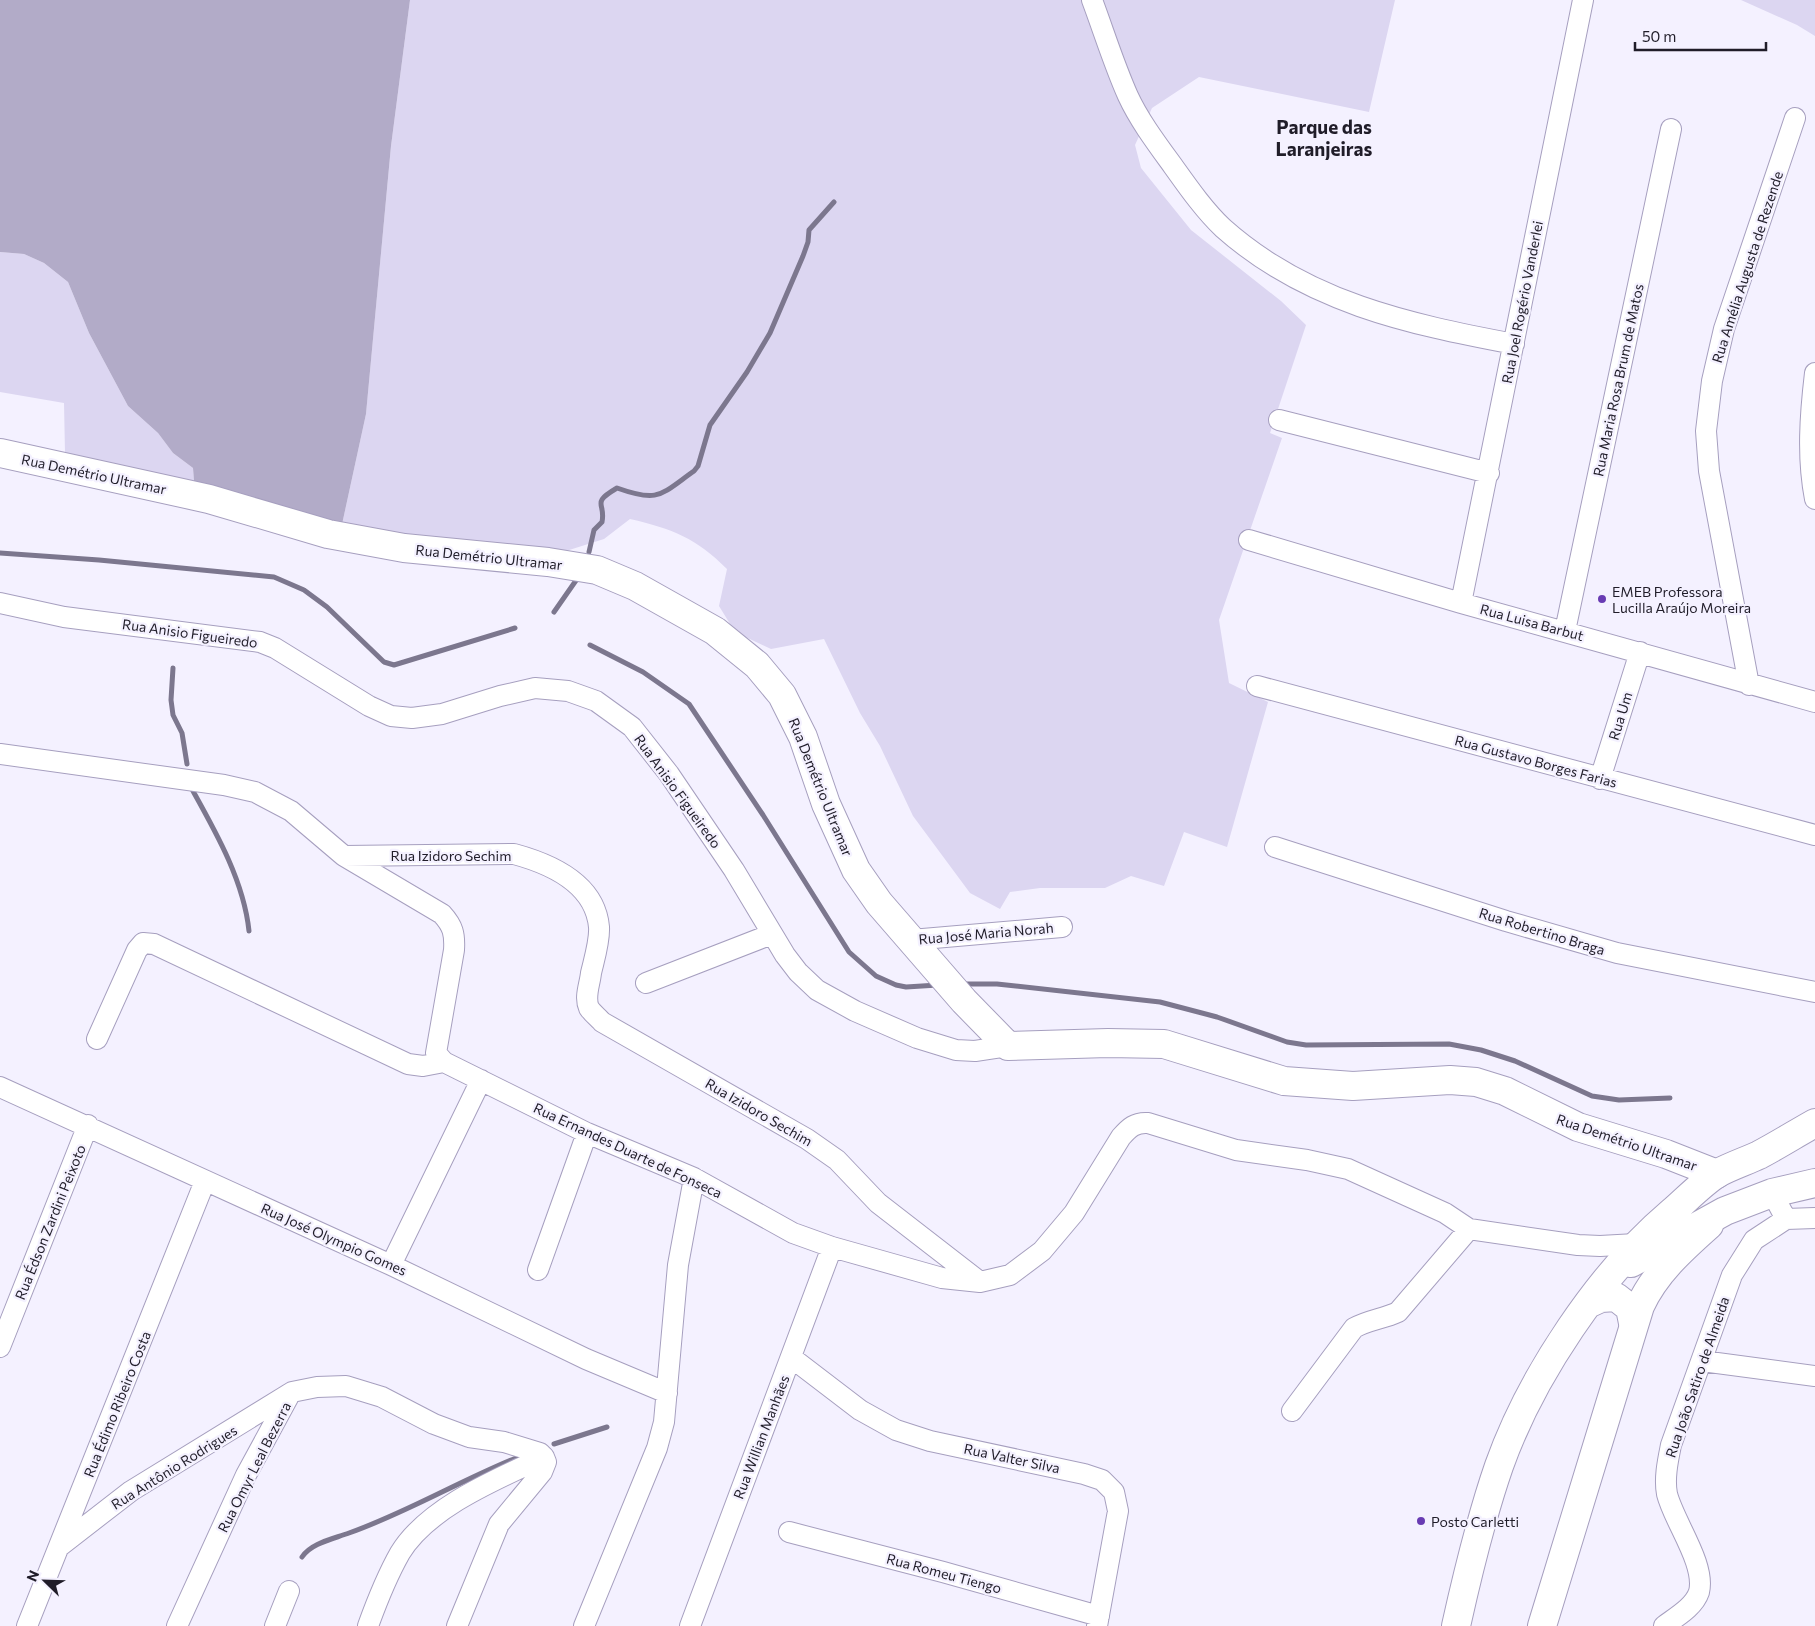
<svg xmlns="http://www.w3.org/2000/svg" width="1815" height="1626" viewBox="0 0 1815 1626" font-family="Commissioner,sans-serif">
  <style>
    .green { fill: #dcd6f1 }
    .forest { fill: #b2abc8 }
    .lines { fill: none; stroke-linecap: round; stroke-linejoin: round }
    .stream { stroke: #7c778e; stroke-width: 5 }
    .street-casing { stroke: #a69fbf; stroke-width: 22 }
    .secondary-casing { stroke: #a69fbf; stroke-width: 30 }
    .highway-casing { stroke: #a69fbf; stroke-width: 30 }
    .street { stroke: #fff; stroke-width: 20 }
    .secondary { stroke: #fff; stroke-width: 28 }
    .highway { stroke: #fff; stroke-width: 28 }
    .poi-dot { fill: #683bb3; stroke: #f4f1ff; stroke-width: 2 }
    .labels { text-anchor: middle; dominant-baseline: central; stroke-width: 4.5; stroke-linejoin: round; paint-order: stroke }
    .street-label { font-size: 14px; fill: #201d29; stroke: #f4f1ff }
    .poi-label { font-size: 14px; fill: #201d29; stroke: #f4f1ff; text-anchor: start }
    .district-label { font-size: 19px; font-weight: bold; fill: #201d29; stroke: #f4f1ff }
  </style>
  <rect width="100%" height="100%" fill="#f4f1ff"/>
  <path class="green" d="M 410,0 L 1395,0 L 1369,112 L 1199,77 L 1152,108 L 1135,145 L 1141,168 L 1191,230 L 1281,301 L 1306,325 L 1270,433 L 1282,438 L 1219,620 L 1229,683 L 1268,702 L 1227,847 L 1184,832 L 1164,886 L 1131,876 L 1105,888 L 1040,888 L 1010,892 L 1000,909 L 970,893 L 913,816 L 880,746 L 860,713 L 824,639 L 771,649 L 735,632 L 719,606 L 727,569 C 696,538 673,529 630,519 L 604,539 L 566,551 L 341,529 L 366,414 L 391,146 Z
    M 1741,0 L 1815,0 L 1815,36 L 1797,25 Z
    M 0,252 L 24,254 L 44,263 L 68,282 L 89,333 L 128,406 L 158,433 L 173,453 L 193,468 L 194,481 L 192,486 L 86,461 L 65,453 L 64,403 L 0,392 Z"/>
  <path class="forest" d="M 0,0 L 410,0 L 391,146 L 366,414 L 341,529 L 192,486 L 194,481 L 193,468 L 173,453 L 158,433 L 128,406 L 89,333 L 68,282 L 44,263 L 24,254 L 0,252 Z"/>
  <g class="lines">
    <path class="stream" d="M 589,552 L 594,530 L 602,522 C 606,502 590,504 617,488 C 659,503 660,495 694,471 L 698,466 L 710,425 L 747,372 L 770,333 L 803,256 L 808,242 L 809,230 L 834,202
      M 0,553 L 99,560 L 274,577 L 304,590 L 327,607 L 384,662 L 394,665 L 515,628
      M 554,612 L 577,579
      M 590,645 L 643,672 L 689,704 L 763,815 L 849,952 L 876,976 L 896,985 L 906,987 L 938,985
      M 173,668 L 171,700 L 173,715 L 182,733 L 187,764
      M 193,791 C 217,834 244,882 249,931
      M 961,984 L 997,984 L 1160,1002 L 1217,1017 L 1287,1042 L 1306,1045 L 1449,1044 L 1481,1050 L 1515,1061 L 1592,1096 L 1619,1100 L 1670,1098
      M 554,1444 L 607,1427
      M 302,1557 C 311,1543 333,1539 349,1533 C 406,1513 459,1481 516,1458"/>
    <g class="street-casing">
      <path id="street" d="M 1092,0 C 1104,32 1114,65 1128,96 C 1139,120 1157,144 1173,166 C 1188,187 1204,210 1223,228 C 1306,302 1408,324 1514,344
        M 1815,373 C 1810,415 1807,458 1815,499
        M 1279,420 L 1489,473
        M 1249,540 L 1461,603 L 1815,702
        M 0,603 L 64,617 L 260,642 L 275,648 L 369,706 L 391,716 L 412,718 L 442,714 L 500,696 L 535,688 L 568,691 L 596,701 L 632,727 L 669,774 L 734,870 L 785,955 L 798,972 L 817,990 L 855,1011 L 917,1038 L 956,1050 L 975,1051 L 1008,1046
        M 1461,603 L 1583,0
        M 1565,631 L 1671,129
        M 1749,685 L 1709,471 L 1706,431 L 1712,381 L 1724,329 L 1795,118
        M 1257,686 L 1815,835
        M 0,754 L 224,785 L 255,792 L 291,811 L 344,856 L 514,854 C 551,864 595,883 599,927 C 600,941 594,960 591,973 C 590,984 584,997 589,1008 C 592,1013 599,1018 602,1022 L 807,1139 L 837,1160 L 878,1203 L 980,1282
        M 1600,779 L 1640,652
        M 1275,847 L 1506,921 L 1617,953 L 1815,992
        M 344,856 L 442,914 C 453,926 455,934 454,950 L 436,1053 L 444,1062 L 587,1133 L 694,1178 L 793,1233 L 832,1247 L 942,1278 L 980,1282 L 1010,1275 L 1042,1251 L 1074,1213 L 1121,1137 C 1129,1128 1135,1122 1148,1123 L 1236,1150 L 1307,1160 L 1348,1169 L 1445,1213 L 1469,1229 L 1578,1245 L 1600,1246 L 1636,1244
        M 911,940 L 1062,927
        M 646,983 L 772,934
        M 97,1039 L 137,950 L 143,943 L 154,944 L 408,1064 L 423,1066 L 444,1062
        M 0,1087 L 391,1265 L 586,1359 L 667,1393
        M 1786,1219 L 1815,1218
        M 391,1265 L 481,1080
        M 538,1270 L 587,1133
        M 0,1347 L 88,1125
        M 792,1358 L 860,1410 L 896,1430 L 930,1441 L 1084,1474 L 1102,1480 L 1114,1492 L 1118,1511 L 1097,1626
        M 1702,1361 L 1815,1376
        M 1292,1411 L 1354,1328 C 1368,1320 1383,1319 1398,1312 L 1469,1229
        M 789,1532 L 943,1572 L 1099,1616
        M 60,1546 L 131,1491 L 292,1392 L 317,1387 L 346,1386 L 382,1397 L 434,1424 L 469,1437 L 504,1442 L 540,1453 L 544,1457
        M 27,1626 L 205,1181
        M 177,1626 L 246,1475 L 290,1394
        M 275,1626 L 289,1591
        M 368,1626 C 377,1601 387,1576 400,1553 C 428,1507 497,1479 544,1457
        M 457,1626 L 499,1524 L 542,1472 L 546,1462 L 544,1457
        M 584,1626 L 657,1448 L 664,1422 L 678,1265 L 694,1178
        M 690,1626 L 832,1247
        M 1664,1626 C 1676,1617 1694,1607 1699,1592 C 1706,1564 1674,1522 1667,1494 C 1664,1478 1668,1460 1671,1445 L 1732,1275 L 1754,1240 L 1786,1219 L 1772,1193"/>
    </g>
    <g class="secondary-casing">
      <path id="secondary" d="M 0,453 L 209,499 L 328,534 L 404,548 L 548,562 L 597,570 L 635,586 L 715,631 L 757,665 L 782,695 L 803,737 L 826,804 L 856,870 L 879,903 L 964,1001 L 1008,1046 L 1108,1043 L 1164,1044 L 1284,1081 L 1353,1086 L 1450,1080 L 1476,1082 L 1505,1091 L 1578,1127 L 1666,1154 L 1717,1174
        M 1542,1626 L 1640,1306 C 1655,1273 1682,1249 1709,1225"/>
    </g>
    <g class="highway-casing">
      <path id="highway" d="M 1631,1263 L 1725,1211 L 1772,1193 L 1815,1183
        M 1588,1304 L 1601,1298 L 1616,1297 L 1630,1308 L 1633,1323
        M 1456,1626 C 1468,1572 1481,1518 1499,1466 C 1531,1376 1600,1273 1672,1212 C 1686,1200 1702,1183 1718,1173 C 1731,1166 1746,1161 1759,1155 C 1778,1145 1797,1133 1815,1123"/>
    </g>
    <use href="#street" class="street"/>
    <use href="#secondary" class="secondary"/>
    <use href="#highway" class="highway"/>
  </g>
  <g class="poi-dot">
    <circle cx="1602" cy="599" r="5"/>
    <circle cx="1421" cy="1521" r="5"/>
  </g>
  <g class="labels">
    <g class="street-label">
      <text transform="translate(1747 267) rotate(-72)">Rua Amélia Augusta de Rezende</text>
      <text transform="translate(1522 302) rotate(-79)">Rua Joel Rogério Vanderlei</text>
      <text transform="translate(1618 380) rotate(-78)">Rua Maria Rosa Brum de Matos</text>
      <text transform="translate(94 474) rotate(12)">Rua Demétrio Ultramar</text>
      <text transform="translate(489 557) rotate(6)">Rua Demétrio Ultramar</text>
      <text transform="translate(1532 622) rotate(15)">Rua Luisa Barbut</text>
      <text transform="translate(190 633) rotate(8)">Rua Anisio Figueiredo</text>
      <text transform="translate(1620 716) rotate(-73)">Rua Um</text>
      <text transform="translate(1536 761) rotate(15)">Rua Gustavo Borges Farias</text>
      <text transform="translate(821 787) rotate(68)">Rua Demétrio Ultramar</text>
      <text transform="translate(678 791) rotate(54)">Rua Anisio Figueiredo</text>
      <text x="451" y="855">Rua Izidoro Sechim</text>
      <text transform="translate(1542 931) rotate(17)">Rua Robertino Braga</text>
      <text transform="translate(986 933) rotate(-5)">Rua José Maria Norah</text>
      <text transform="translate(759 1112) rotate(30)">Rua Izidoro Sechim</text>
      <text transform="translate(1627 1142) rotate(19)">Rua Demétrio Ultramar</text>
      <text transform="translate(628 1150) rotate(25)">Rua Ernandes Duarte de Fonseca</text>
      <text transform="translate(50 1222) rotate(-68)">Rua Édson Zardini Peixoto</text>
      <text transform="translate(334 1239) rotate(24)">Rua José Olympio Gomes</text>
      <text transform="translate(1697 1377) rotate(-71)">Rua João Satiro de Almeida</text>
      <text transform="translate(117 1404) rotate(-68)">Rua Édimo Ribeiro Costa</text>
      <text transform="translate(761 1437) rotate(-69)">Rua Willian Manhães</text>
      <text transform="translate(1012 1458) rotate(12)">Rua Valter Silva</text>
      <text transform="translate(174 1467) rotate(-32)">Rua Antônio Rodrigues</text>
      <text transform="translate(254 1467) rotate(-63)">Rua Omyr Leal Bezerra</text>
      <text transform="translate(944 1573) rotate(15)">Rua Romeu Tiengo</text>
    </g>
    <g class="poi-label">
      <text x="1612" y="591">EMEB Professora<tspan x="1612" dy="16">Lucilla Araújo Moreira</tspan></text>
      <text x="1431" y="1521">Posto Carletti</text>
    </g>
    <g class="district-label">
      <text x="1324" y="126">Parque das<tspan x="1324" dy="22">Laranjeiras</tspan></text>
    </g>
  </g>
  <g transform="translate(45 1581) rotate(293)" stroke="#f4f1ff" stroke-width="4" paint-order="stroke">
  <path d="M0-4L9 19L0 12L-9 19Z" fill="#201d29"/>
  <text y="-8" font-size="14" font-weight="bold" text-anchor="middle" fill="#201d29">N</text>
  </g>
  <path d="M1635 42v8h131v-8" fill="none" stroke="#201d29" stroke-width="2.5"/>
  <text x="1642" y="42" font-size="15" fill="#201d29" stroke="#f4f1ff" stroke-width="4" paint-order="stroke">50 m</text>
</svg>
